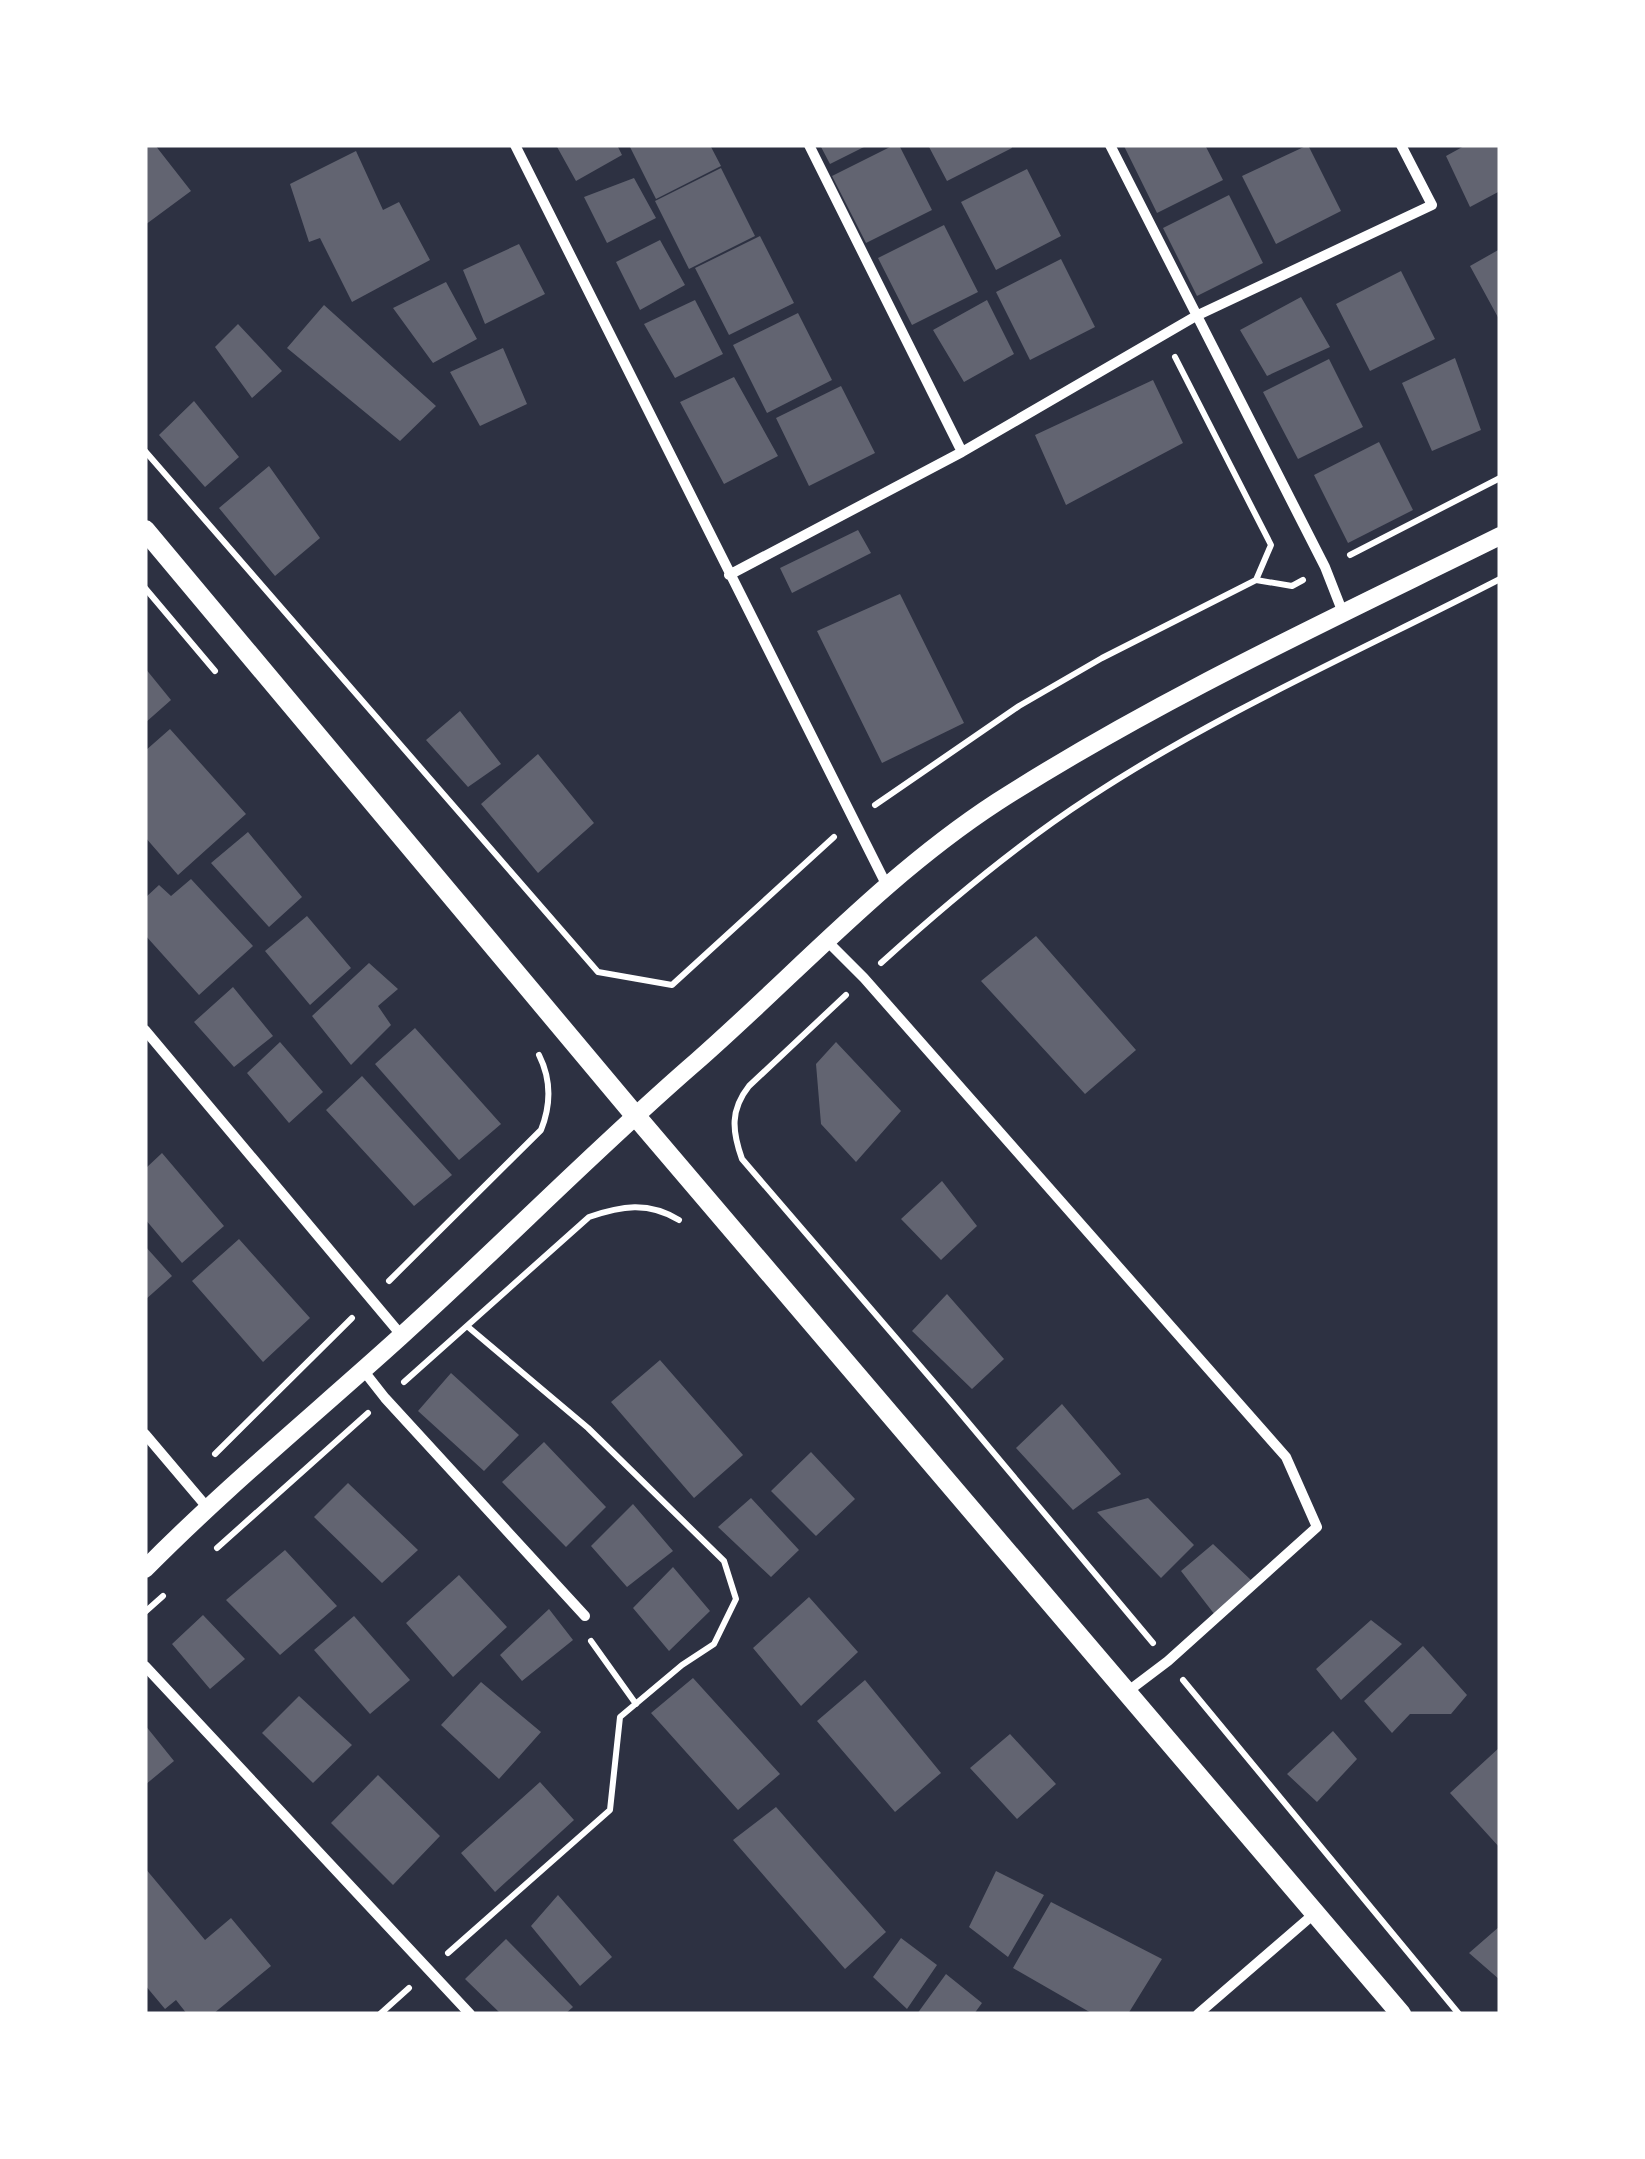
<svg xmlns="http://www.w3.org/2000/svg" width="1645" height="2159" viewBox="0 0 1645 2159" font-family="Manrope,sans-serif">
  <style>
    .building { fill: #626471 }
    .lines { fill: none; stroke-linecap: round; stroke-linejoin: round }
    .path { stroke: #fff; stroke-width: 6 }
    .minor { stroke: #fff; stroke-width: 10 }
    .tertiary { stroke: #fff; stroke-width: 18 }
    .secondary { stroke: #fff; stroke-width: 20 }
  </style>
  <rect width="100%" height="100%" fill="#2d3142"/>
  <path class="building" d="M 145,145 L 155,145 L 191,191 L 145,225 Z
    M 556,145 L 617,145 L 622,155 L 576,181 Z
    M 629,145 L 710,145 L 721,166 L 656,199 Z
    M 820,145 L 868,145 L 830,164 Z
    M 894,145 L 899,145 L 932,210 L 866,243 L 832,176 Z
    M 928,145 L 1011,145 L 1012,148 L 947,181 Z
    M 1126,145 L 1205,145 L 1223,180 L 1157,213 L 1124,146 Z
    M 1308,145 L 1341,211 L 1276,244 L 1242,176 Z
    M 1466,145 L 1500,145 L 1500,191 L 1470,207 L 1446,156 Z
    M 356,151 L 383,210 L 399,202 L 430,260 L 352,302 L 320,238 L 309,242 L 290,184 Z
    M 721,168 L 755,236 L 689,269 L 655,201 Z
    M 1027,169 L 1061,236 L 996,270 L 961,202 Z
    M 634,178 L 656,218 L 607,243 L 584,197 Z
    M 1229,195 L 1263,263 L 1197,296 L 1163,228 Z
    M 944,225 L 978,292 L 912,325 L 878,258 Z
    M 760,236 L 794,303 L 729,335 L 695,268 Z
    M 660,240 L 685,285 L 640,310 L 616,262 Z
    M 519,244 L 545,294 L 485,324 L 463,270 Z
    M 1500,249 L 1500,321 L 1470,266 Z
    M 1061,259 L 1095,327 L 1030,360 L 996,292 Z
    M 1401,271 L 1435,339 L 1370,371 L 1336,304 Z
    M 446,282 L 477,339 L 433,363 L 393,308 Z
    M 1301,297 L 1330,347 L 1267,376 L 1240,330 Z
    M 695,300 L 723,354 L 675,378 L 644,324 Z
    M 987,300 L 1014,354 L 964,382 L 933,330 Z
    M 324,305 L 436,406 L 400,441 L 287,348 Z
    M 798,313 L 832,380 L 767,413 L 733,345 Z
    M 238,324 L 282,371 L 252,398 L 215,347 Z
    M 503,348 L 527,404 L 480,426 L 450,372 Z
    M 1455,358 L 1481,430 L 1432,451 L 1402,383 Z
    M 1329,359 L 1363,427 L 1298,459 L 1263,392 Z
    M 734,377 L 778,456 L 724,484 L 680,402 Z
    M 1153,380 L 1183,443 L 1066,505 L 1035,435 Z
    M 841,386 L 875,453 L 809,486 L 776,418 Z
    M 194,401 L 239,457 L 205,487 L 159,435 Z
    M 1379,442 L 1413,510 L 1348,543 L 1314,475 Z
    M 269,466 L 320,538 L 275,576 L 219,508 Z
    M 858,530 L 871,553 L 792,593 L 780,568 Z
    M 900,594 L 964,723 L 882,763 L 817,631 Z
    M 145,668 L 171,700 L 145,723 Z
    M 460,711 L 501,764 L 468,787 L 426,740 Z
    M 170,729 L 246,814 L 178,875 L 145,837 L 145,751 Z
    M 538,754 L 594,823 L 538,873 L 481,804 Z
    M 248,832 L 302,897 L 269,927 L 211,863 Z
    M 191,879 L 253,946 L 199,995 L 145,935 L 145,898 L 159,885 L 171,896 Z
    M 307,916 L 351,968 L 310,1005 L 265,951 Z
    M 1036,936 L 1136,1050 L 1085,1094 L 981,981 Z
    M 369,963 L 398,989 L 378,1006 L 391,1025 L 351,1065 L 312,1016 Z
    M 233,987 L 273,1036 L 234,1067 L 194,1022 Z
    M 415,1028 L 501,1124 L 459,1160 L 375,1064 Z
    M 280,1042 L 323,1092 L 289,1123 L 247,1073 Z
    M 836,1042 L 901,1111 L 856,1162 L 821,1124 L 816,1064 Z
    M 362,1076 L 452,1175 L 414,1206 L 326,1110 Z
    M 162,1153 L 224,1226 L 182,1263 L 145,1219 L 145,1169 Z
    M 942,1181 L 977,1226 L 941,1260 L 901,1219 Z
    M 239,1239 L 310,1318 L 263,1362 L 192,1281 Z
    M 145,1246 L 172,1276 L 145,1300 Z
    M 947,1294 L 1004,1359 L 972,1389 L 912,1331 Z
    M 660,1360 L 743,1455 L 694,1498 L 611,1402 Z
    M 451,1373 L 519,1435 L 484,1471 L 418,1411 Z
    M 1062,1404 L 1121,1474 L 1073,1510 L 1016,1448 Z
    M 544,1442 L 606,1507 L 566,1547 L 502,1482 Z
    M 811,1452 L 855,1499 L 816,1536 L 771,1491 Z
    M 348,1483 L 418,1550 L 382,1583 L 314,1517 Z
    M 751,1498 L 799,1550 L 771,1577 L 718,1527 Z
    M 1148,1498 L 1194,1545 L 1161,1578 L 1097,1512 Z
    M 633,1504 L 673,1551 L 627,1587 L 591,1546 Z
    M 1213,1544 L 1252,1581 L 1215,1615 L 1181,1571 Z
    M 285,1550 L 337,1606 L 280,1655 L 226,1600 Z
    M 673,1567 L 710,1611 L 669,1651 L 633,1608 Z
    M 459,1575 L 507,1627 L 453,1677 L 406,1623 Z
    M 809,1597 L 858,1652 L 801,1706 L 753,1648 Z
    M 549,1609 L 573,1640 L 522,1681 L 500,1655 Z
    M 203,1615 L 245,1659 L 210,1689 L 172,1644 Z
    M 354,1616 L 410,1680 L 370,1714 L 314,1650 Z
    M 1371,1620 L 1402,1644 L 1341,1700 L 1316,1669 Z
    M 1423,1646 L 1467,1695 L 1451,1714 L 1410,1714 L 1392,1733 L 1364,1701 Z
    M 693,1678 L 780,1774 L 738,1810 L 651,1713 Z
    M 865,1680 L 941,1773 L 895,1812 L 817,1721 Z
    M 481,1682 L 541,1732 L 499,1779 L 441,1725 Z
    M 299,1696 L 352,1745 L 313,1783 L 262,1733 Z
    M 145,1725 L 174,1761 L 145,1785 Z
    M 1333,1731 L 1357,1759 L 1317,1802 L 1287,1774 Z
    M 1010,1734 L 1056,1784 L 1017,1819 L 970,1768 Z
    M 1500,1747 L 1500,1848 L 1450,1793 Z
    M 378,1775 L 440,1836 L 393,1885 L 331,1823 Z
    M 540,1782 L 574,1820 L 495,1892 L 461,1853 Z
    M 776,1807 L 886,1932 L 845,1969 L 733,1840 Z
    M 145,1868 L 205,1940 L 231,1918 L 271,1966 L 213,2014 L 187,2014 L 176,2000 L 165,2009 L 145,1985 Z
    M 996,1871 L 1044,1895 L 1008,1957 L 969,1927 Z
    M 558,1895 L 612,1957 L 580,1986 L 531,1926 Z
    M 1051,1902 L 1162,1959 L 1128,2014 L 1093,2014 L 1013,1968 Z
    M 1500,1926 L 1500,1980 L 1469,1953 Z
    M 901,1938 L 937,1965 L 907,2009 L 873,1977 Z
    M 506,1939 L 573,2007 L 565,2014 L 501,2014 L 465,1979 Z
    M 946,1974 L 982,2003 L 974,2014 L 917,2014 Z"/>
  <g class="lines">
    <path class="path" d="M 1175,357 L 1271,545 L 1256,580
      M 145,451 L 598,972 L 672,985 L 834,837
      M 1350,555 L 1500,478
      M 145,588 L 215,671
      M 875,805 L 1019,706 L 1102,658 L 1256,580 L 1292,586 L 1303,580
      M 881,963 C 946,904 1016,845 1090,797 C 1218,713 1364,649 1500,579
      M 846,995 L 749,1086 C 730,1110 732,1131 742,1159 L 951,1402 L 1153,1643
      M 389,1281 L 541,1130 C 551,1105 551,1079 539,1055
      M 404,1382 L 589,1217 C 621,1206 648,1201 679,1220
      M 215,1454 L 352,1318
      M 217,1548 L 368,1413
      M 145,1612 L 163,1596
      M 591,1641 L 636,1704
      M 1183,1680 L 1459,2014
      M 448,1953 L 610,1810 L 620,1717 L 682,1665 L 714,1644 L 736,1599 L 724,1561 L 588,1428 L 467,1326
      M 380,2014 L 409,1988"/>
    <path class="minor" d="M 515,145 L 886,884
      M 809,145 L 962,452
      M 1110,145 L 1325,567 L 1343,613
      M 729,575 L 962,452 L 1196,316 L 1432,205 L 1401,145
      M 826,940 L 864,978 L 1286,1457 L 1317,1527 L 1168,1661 L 1127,1692
      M 145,1030 L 402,1336
      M 363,1370 L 385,1398 L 585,1616
      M 145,1434 L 206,1506
      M 145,1666 L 470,2014
      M 1198,2014 L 1315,1913"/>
    <path class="tertiary" d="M 145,1569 C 226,1487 315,1414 400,1337 C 501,1246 595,1149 697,1061 C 797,973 885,875 997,802 C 1158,699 1330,620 1500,536"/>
    <path class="secondary" d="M 145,530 L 634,1114 L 1401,2014"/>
  </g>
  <rect width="1645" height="2159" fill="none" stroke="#ffffff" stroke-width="295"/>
</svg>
